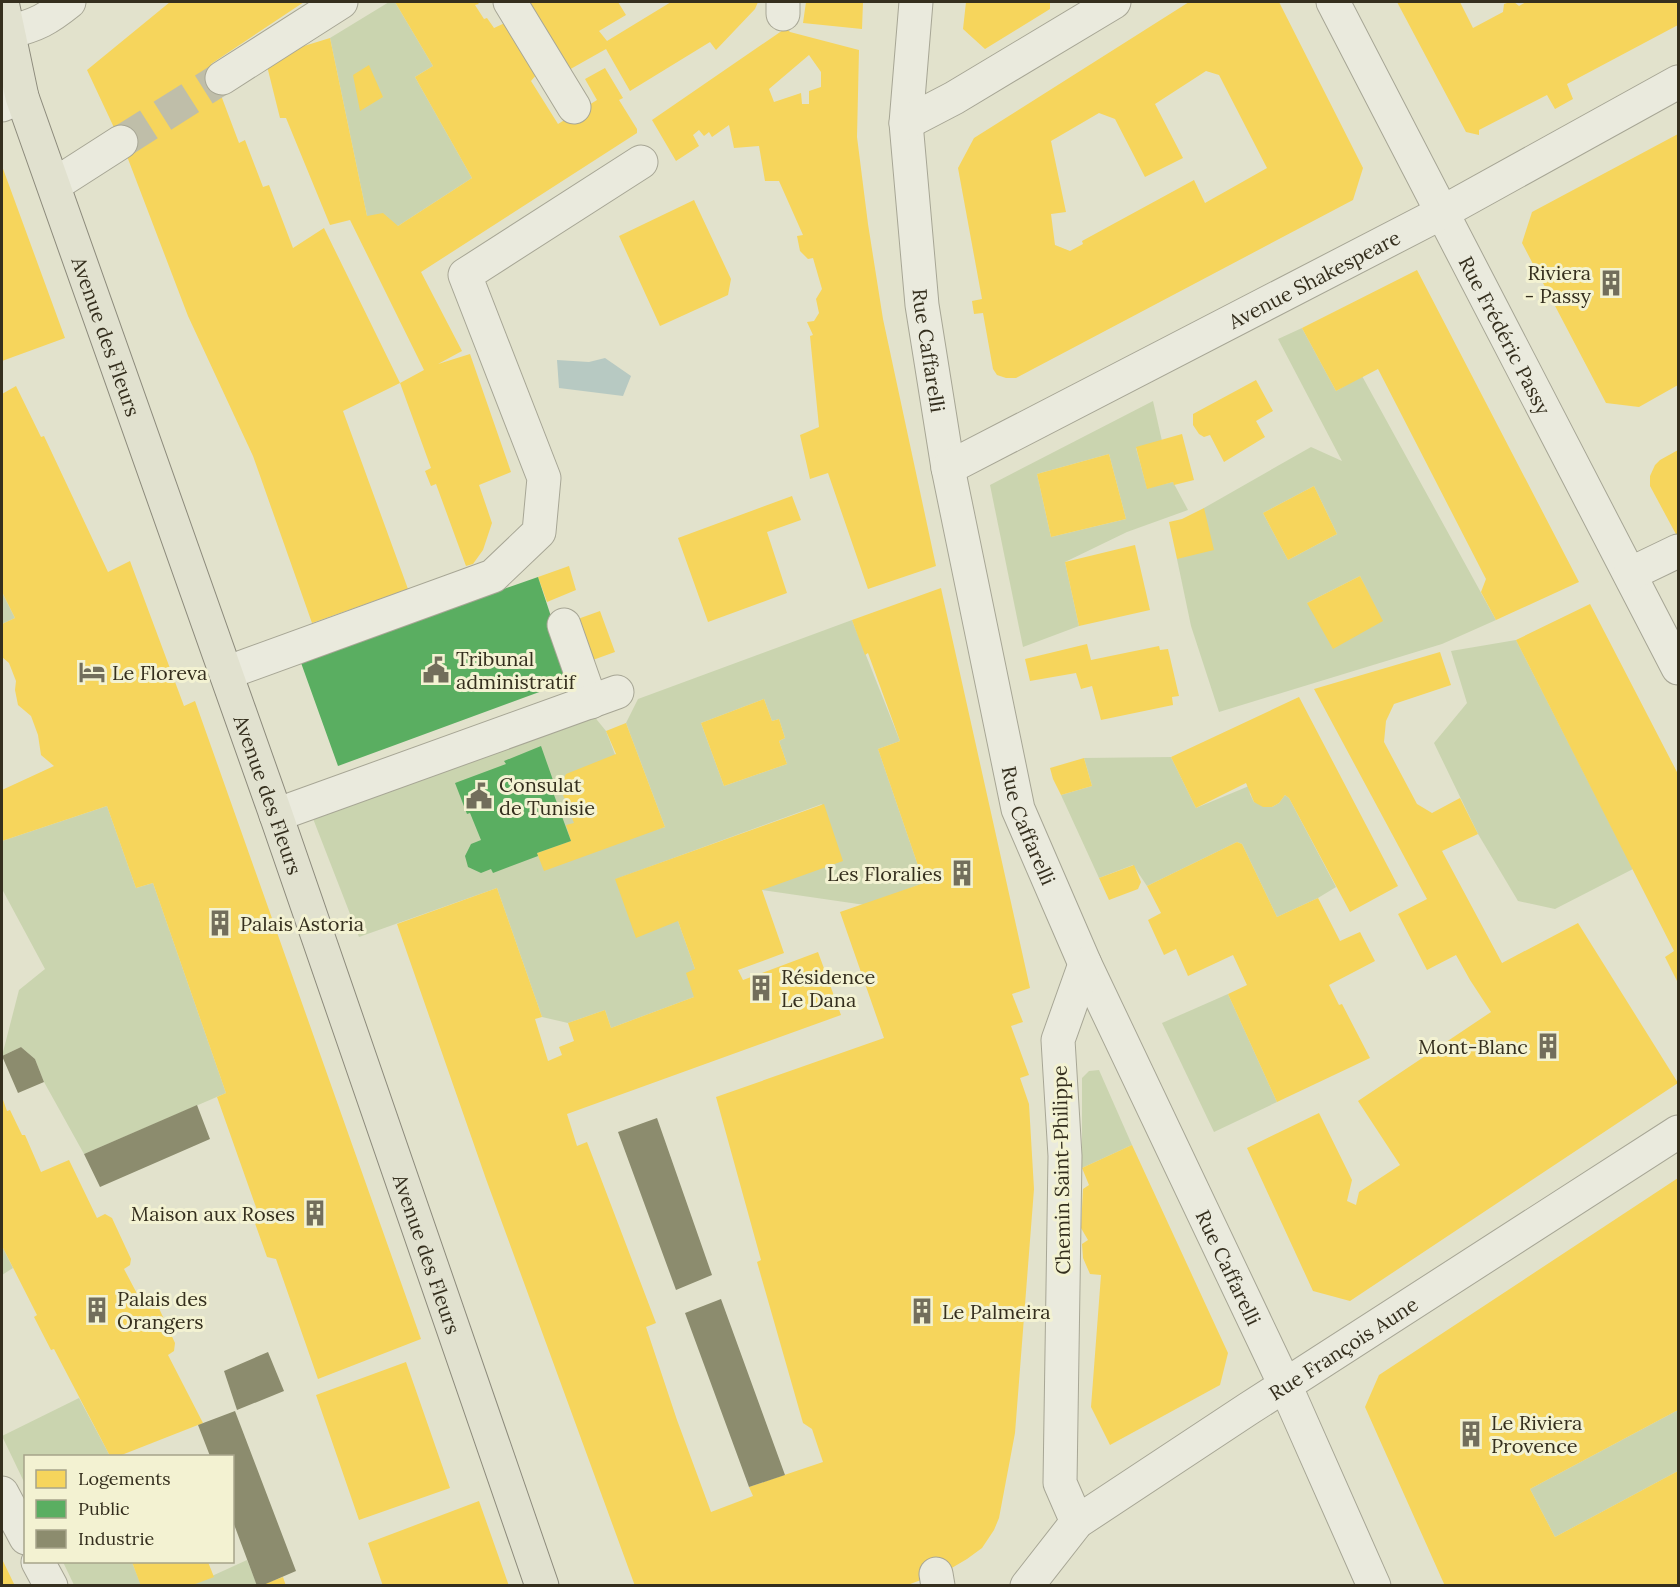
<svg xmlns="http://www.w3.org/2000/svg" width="1680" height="1587" viewBox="0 0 1680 1587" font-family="Lora,serif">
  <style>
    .green { fill: #cad4af; fill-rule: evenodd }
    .water { fill: #b7c9c2 }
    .homes { fill: #f6d55c; fill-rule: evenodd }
    .public { fill: #5aae61 }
    .industry { fill: #8c8c6e }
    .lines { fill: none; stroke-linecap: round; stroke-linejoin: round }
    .minor-tunnel { stroke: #bfbea9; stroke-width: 33; stroke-dasharray: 33 16; stroke-linecap: butt }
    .minor-casing { stroke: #a7a695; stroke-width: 35 }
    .major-casing { stroke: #8d8b7c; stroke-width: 35 }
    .minor { stroke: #eaeadd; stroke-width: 33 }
    .major { stroke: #e1e1cf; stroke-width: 33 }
    .labels { text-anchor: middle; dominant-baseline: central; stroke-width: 6; stroke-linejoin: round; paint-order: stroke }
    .poi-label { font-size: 20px; fill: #352f1e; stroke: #f3f2d2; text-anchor: start }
    .street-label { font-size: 20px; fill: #352f1e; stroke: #f3f2d2 }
  </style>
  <rect width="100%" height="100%" fill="#e2e2cc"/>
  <path class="green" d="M 389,2 L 395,2 L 433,66 L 415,77 L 472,178 L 398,226 L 367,216 L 330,38 Z
    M 1302,328 L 1336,391 L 1362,376 L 1496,620 L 1442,644 L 1219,712 L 1191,626 L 1177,559 L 1204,508 L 1311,447 L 1342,461 L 1278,339 ZM 1314,486 L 1337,534 L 1288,560 L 1263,513 ZM 1360,576 L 1382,621 L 1307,603 Z
    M 1153,401 L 1162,441 L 1136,448 L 1147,488 L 1173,482 L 1188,510 L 1127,532 L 1065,562 L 1079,626 L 1023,647 L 990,485 ZM 1109,454 L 1126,519 L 1051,537 L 1037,474 Z
    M 2,592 L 15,618 L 2,624 Z
    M 852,620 L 900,741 L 878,749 L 924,883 L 865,905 L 762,890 L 822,804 L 616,879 L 678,921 L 695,969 L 694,997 L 611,1028 L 605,1010 L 568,1023 L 542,1017 L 497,888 L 359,937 L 312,816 L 593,715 L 606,731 L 645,833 L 665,827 L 626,723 L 638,699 ZM 764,699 L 772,721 L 779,719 L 785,738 L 779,741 L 787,764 L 724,786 L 701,723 Z
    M 1516,640 L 1633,869 L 1555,909 L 1518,901 L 1478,834 L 1434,743 L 1467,703 L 1451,651 Z
    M 1171,757 L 1196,808 L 1249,786 L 1250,794 L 1254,802 L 1272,807 L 1279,803 L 1285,795 L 1289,798 L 1336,887 L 1318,898 L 1277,917 L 1242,844 L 1237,842 L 1147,886 L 1133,865 L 1099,878 L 1061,795 L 1092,786 L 1084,758 Z
    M 107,806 L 136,888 L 153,883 L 226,1093 L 84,1154 L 44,1082 L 35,1059 L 21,1047 L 2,1056 L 19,990 L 45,969 L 2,889 L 2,841 Z
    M 1228,994 L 1277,1102 L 1214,1132 L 1162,1023 Z
    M 1099,1070 L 1132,1145 L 1082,1168 L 1082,1078 L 1089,1071 Z
    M 2,1246 L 13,1268 L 2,1275 Z
    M 79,1398 L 110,1456 L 26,1456 L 25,1484 L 2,1436 Z
    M 1678,1410 L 1678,1471 L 1555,1537 L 1530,1489 Z
    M 247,1560 L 257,1585 L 190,1586 Z
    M 63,1562 L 132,1562 L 141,1585 L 74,1585 Z"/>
  <path class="water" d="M 605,358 L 631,376 L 623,396 L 559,388 L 557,360 L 589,362 Z"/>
  <path class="homes" d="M 170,2 L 304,2 L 211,64 L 216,69 L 219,90 L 239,143 L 245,140 L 263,187 L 269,185 L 293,248 L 324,228 L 400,383 L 424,370 L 350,220 L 330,225 L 286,118 L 280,118 L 265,58 L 330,38 L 367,216 L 383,213 L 398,226 L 472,178 L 415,77 L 433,66 L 395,2 L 477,2 L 479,4 L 475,5 L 484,19 L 487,18 L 494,28 L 507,22 L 537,74 L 531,81 L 558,124 L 597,100 L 585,79 L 605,68 L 623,98 L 619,100 L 637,129 L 637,133 L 421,272 L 462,351 L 438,364 L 470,354 L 511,472 L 479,485 L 492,523 L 483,550 L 473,564 L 466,566 L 436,484 L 431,486 L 425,471 L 431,468 L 400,383 L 343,411 L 408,589 L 312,623 L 253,456 L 188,316 L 125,151 L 87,70 Z
    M 527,2 L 618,2 L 626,15 L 599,31 L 607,41 L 671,2 L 758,2 L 755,9 L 716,50 L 710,42 L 630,91 L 606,49 L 567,71 Z
    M 806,2 L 863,2 L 862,29 L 803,23 Z
    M 966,2 L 1050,2 L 1050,9 L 985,49 L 963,29 Z
    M 1189,2 L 1279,2 L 1363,168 L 1353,200 L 1016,378 L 1006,378 L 997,375 L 993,369 L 983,313 L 974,314 L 972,301 L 982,299 L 958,168 L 974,138 ZM 1206,71 L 1219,75 L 1267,168 L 1205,203 L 1194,180 L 1082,241 L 1083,244 L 1070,251 L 1055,245 L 1051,214 L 1066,212 L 1051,141 L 1099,113 L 1115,119 L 1145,177 L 1183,158 L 1155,104 Z
    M 1397,2 L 1460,2 L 1473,28 L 1503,12 L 1504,4 L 1510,2 L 1514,2 L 1519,6 L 1526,2 L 1678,2 L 1678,25 L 1567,84 L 1573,99 L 1555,109 L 1547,95 L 1479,130 L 1479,135 L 1466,132 Z
    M 786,28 L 790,32 L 859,50 L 857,137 L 868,224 L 883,319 L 936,566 L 868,589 L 828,473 L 810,479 L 800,435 L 819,427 L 810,336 L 813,335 L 807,322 L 814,321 L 819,313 L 816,299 L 822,289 L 813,258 L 808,259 L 800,251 L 797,236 L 803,235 L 779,181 L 765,181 L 759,146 L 734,148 L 729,125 L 712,137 L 709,132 L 704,136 L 699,130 L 693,135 L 699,146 L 676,161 L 652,120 ZM 809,55 L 821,72 L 821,87 L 809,91 L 809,104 L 802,104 L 801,93 L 774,102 L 769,89 Z
    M 369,65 L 383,97 L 360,111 L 353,75 Z
    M 1678,134 L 1678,385 L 1639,407 L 1606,403 L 1522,243 L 1532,212 Z
    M 2,166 L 65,338 L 2,361 Z
    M 694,200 L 731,279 L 728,295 L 660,326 L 619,236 Z
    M 1417,270 L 1579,582 L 1496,620 L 1481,592 L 1486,579 L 1378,369 L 1336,391 L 1302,328 Z
    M 1256,380 L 1273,411 L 1256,421 L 1265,437 L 1224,462 L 1210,435 L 1204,437 L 1199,434 L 1193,425 L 1193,414 Z
    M 16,386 L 41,437 L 44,436 L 108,572 L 130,561 L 184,706 L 195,701 L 421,1339 L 318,1379 L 276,1259 L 267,1257 L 252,1215 L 257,1210 L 217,1097 L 226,1093 L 153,883 L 136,888 L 107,806 L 2,841 L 2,790 L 54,766 L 41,755 L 38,735 L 31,716 L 18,705 L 15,690 L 16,681 L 9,663 L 2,657 L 2,624 L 15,618 L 2,592 L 2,394 Z
    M 1182,434 L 1194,480 L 1174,485 L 1173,482 L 1147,489 L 1136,447 Z
    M 1678,450 L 1678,538 L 1650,486 L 1650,476 L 1655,465 L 1660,460 Z
    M 1109,454 L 1126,519 L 1051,537 L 1037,474 Z
    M 1314,486 L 1337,534 L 1288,560 L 1263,513 Z
    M 792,496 L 801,520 L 767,532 L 787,593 L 708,622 L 678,538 Z
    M 1204,508 L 1214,550 L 1177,559 L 1169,522 L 1182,519 Z
    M 1135,545 L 1150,610 L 1079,626 L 1065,562 Z
    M 569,566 L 576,590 L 547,602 L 538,577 Z
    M 1360,576 L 1383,621 L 1333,649 L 1307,603 Z
    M 941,588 L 1030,988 L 1012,994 L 1023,1022 L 1011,1026 L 1029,1075 L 1020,1078 L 1029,1104 L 1034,1189 L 1015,1433 L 999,1518 L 994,1530 L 982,1548 L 967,1559 L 950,1569 L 905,1586 L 635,1586 L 486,1179 L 397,924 L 497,888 L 542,1017 L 535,1019 L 548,1061 L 562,1055 L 559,1047 L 574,1041 L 568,1023 L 605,1010 L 611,1028 L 694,997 L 686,973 L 695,969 L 678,921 L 636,938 L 615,879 L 824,804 L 843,861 L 762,890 L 784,953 L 738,970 L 743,980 L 818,952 L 841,1015 L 567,1114 L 577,1146 L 587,1142 L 656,1323 L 646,1327 L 677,1420 L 711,1512 L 753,1496 L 749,1487 L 823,1462 L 812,1429 L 803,1423 L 757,1262 L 761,1260 L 716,1097 L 884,1038 L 840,912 L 924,883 L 878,749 L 900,741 L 868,653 L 865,655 L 852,620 Z
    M 1590,604 L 1678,774 L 1678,983 L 1665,957 L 1674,951 L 1516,640 Z
    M 600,611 L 615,652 L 590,661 L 575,620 Z
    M 1087,644 L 1091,660 L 1159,646 L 1160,650 L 1168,649 L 1179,696 L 1172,697 L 1173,705 L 1101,720 L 1092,686 L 1081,689 L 1076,673 L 1030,681 L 1025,659 Z
    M 1440,652 L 1451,685 L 1394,704 L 1386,721 L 1384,742 L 1417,804 L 1432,813 L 1460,798 L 1478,834 L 1442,851 L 1502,963 L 1578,923 L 1678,1083 L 1350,1301 L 1313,1291 L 1247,1148 L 1319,1113 L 1352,1180 L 1347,1201 L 1356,1205 L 1359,1192 L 1400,1165 L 1358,1101 L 1491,1012 L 1470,980 L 1456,955 L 1427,970 L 1398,914 L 1427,899 L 1314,689 Z
    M 1299,697 L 1398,886 L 1350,912 L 1289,798 L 1285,795 L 1279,803 L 1272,807 L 1263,807 L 1254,802 L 1246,783 L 1196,808 L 1171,757 Z
    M 764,699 L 772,721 L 779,719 L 785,738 L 779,741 L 787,764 L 724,786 L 701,723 Z
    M 626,723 L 665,827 L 544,871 L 537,853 L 571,841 L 566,825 L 574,823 L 560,787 L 566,774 L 616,754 L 606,731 Z
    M 1084,758 L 1092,786 L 1061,795 L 1053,779 L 1050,768 Z
    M 1237,842 L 1242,844 L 1277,917 L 1318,898 L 1340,941 L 1360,932 L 1375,961 L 1329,985 L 1339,1005 L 1342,1004 L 1370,1058 L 1277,1102 L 1228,994 L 1247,985 L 1233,955 L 1188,976 L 1176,949 L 1164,955 L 1148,920 L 1161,913 L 1147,886 Z
    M 1134,865 L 1141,882 L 1138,889 L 1109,900 L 1099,878 Z
    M 2,1097 L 7,1111 L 10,1110 L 22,1135 L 25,1135 L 41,1172 L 69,1160 L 97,1218 L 105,1214 L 112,1218 L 131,1259 L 130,1265 L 124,1269 L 142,1303 L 149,1299 L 157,1304 L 175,1343 L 174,1351 L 168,1355 L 203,1423 L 119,1456 L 110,1456 L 54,1349 L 51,1350 L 34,1317 L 37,1315 L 2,1246 Z
    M 1132,1145 L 1228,1353 L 1220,1385 L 1110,1445 L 1091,1407 L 1101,1275 L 1090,1274 L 1083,1258 L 1082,1244 L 1088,1240 L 1081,1228 L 1083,1189 L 1089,1185 L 1082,1168 Z
    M 1678,1178 L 1678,1410 L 1530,1489 L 1555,1537 L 1678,1471 L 1678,1586 L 1445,1586 L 1365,1407 L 1379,1375 Z
    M 406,1362 L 450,1488 L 359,1520 L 316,1395 Z
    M 479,1501 L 509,1586 L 383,1586 L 368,1543 Z
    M 2,1559 L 15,1586 L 2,1586 Z
    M 132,1562 L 208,1562 L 214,1577 L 190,1586 L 141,1586 Z
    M 283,1577 L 286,1586 L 261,1586 L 261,1585 Z"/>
  <path class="public" d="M 538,577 L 572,680 L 338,766 L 300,660 Z
    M 541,746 L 554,783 L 550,784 L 571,841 L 537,853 L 538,856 L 493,873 L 491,869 L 481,873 L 468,867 L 465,856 L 471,844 L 481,840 L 470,813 L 467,814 L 455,783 L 506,764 L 504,761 Z"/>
  <path class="industry" d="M 21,1047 L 35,1059 L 44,1082 L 18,1093 L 2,1056 Z
    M 197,1105 L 210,1139 L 100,1187 L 84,1154 Z
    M 657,1118 L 712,1275 L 676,1290 L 618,1132 Z
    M 721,1299 L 785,1475 L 749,1487 L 685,1313 Z
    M 268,1352 L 284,1391 L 237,1410 L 224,1371 Z
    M 235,1411 L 296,1571 L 261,1586 L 257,1586 L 232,1519 L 232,1456 L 210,1456 L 198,1425 Z"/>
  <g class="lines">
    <path class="minor-tunnel" d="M 121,142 L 222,78"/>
    <g class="minor-casing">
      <g id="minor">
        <path d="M 510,2 L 574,107"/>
        <path d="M 783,2 L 783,14"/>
        <path id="s1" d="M 916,2 L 906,123 L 922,305 L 948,468 L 1018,809 L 1085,964 L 1285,1385 L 1374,1586"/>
        <path id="s2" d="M 1333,2 L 1678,668"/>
        <path d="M 9,32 C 37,25 48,19 69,2"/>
        <path d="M 222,78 L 341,2"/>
        <path d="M 2,105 L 22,97"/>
        <path d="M 906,123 L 954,98 L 1114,2"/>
        <path d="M 54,185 L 121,142"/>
        <path id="s3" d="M 948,468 L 1443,212 L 1678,82"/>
        <path d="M 1630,574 L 1678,551"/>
        <path d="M 564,625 L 591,702"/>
        <path d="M 226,673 L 493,576 L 539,532 L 544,478 L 465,275 L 641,162"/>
        <path d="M 276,815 L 617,692"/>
        <path d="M 2,1493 L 26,1538"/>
        <path d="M 1077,1522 L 1060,1483 L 1065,1156 L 1058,1040 L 1085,964"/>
        <path d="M 38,1562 L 51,1586"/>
        <path d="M 936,1574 L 938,1586"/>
        <path id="s4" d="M 1027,1586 L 1077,1522 L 1248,1409 L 1678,1132"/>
      </g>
    </g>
    <g class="major-casing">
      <g id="major">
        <path id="s5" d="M 2,2 L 22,97 L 276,815 L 542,1586"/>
      </g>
    </g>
    <use href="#minor" class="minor"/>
    <use href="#major" class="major"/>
  </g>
  <defs>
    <g id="building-bare" transform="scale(2.07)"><path d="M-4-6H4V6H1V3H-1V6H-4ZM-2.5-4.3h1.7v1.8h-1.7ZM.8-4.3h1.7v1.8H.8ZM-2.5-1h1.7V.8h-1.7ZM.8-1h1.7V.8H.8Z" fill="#726e5b" stroke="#f3f2d2" stroke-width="2.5" paint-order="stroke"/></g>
    <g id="civic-bare" transform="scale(2.07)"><path d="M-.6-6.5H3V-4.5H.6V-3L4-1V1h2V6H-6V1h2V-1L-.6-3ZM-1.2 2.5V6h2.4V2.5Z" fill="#726e5b" stroke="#f3f2d2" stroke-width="2.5" paint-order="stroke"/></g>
    <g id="hotel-bare" transform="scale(2.07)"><path d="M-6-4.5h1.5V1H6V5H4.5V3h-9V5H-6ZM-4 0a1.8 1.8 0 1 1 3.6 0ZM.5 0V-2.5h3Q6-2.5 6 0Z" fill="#726e5b" stroke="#f3f2d2" stroke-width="2.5" paint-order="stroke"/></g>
  </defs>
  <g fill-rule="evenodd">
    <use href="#building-bare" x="1611" y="283"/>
    <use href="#civic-bare" x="436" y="670"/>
    <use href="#hotel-bare" x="92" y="672"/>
    <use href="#civic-bare" x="479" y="796"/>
    <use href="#building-bare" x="962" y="873"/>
    <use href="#building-bare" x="220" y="923"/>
    <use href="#building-bare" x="761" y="988"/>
    <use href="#building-bare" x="1548" y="1046"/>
    <use href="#building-bare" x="315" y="1213"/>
    <use href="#building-bare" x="97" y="1310"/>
    <use href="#building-bare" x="922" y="1311"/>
    <use href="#building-bare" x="1471" y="1434"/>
  </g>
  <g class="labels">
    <g class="poi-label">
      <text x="1591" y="272" text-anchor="end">Riviera<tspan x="1591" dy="23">- Passy</tspan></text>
      <text x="456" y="658">Tribunal<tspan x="456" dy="23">administratif</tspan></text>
      <text x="112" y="672">Le Floreva</text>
      <text x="499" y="784">Consulat<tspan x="499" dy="23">de Tunisie</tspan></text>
      <text x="942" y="873" text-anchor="end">Les Floralies</text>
      <text x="240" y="923">Palais Astoria</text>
      <text x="781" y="976">Résidence<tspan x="781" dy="23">Le Dana</tspan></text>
      <text x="1528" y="1046" text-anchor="end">Mont-Blanc</text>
      <text x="295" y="1213" text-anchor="end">Maison aux Roses</text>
      <text x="117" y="1298">Palais des<tspan x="117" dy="23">Orangers</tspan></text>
      <text x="942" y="1311">Le Palmeira</text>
      <text x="1491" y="1422">Le Riviera<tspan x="1491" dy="23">Provence</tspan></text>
    </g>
    <g class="street-label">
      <text stroke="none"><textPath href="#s3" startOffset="412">Avenue Shakespeare</textPath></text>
      <text stroke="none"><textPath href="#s2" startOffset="375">Rue Frédéric Passy</textPath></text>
      <text stroke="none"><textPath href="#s5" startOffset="351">Avenue des Fleurs</textPath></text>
      <text stroke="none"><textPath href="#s1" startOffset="350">Rue Caffarelli</textPath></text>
      <text stroke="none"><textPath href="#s5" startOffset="837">Avenue des Fleurs</textPath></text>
      <text stroke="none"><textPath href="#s1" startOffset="836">Rue Caffarelli</textPath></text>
      <text transform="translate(1061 1170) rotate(-91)">Chemin Saint-Philippe</text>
      <text stroke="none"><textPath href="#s5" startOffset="1323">Avenue des Fleurs</textPath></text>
      <text stroke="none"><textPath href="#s1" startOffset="1322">Rue Caffarelli</textPath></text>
      <text stroke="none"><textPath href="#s4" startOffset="399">Rue François Aune</textPath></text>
    </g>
  </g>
  <rect width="1680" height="1587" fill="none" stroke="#352f1e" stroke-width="6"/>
  <rect x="24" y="1455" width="210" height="108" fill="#f3f2d2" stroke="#a7a48a" stroke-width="1.5"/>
  <rect x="36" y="1470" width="30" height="18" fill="#f6d55c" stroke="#a7a48a" stroke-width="1.5"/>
  <text x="78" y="1485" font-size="18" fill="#352f1e">Logements</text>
  <rect x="36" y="1500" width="30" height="18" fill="#5aae61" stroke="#a7a48a" stroke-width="1.5"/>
  <text x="78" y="1515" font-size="18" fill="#352f1e">Public</text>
  <rect x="36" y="1530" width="30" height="18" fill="#8c8c6e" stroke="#a7a48a" stroke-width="1.5"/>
  <text x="78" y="1545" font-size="18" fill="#352f1e">Industrie</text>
</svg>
